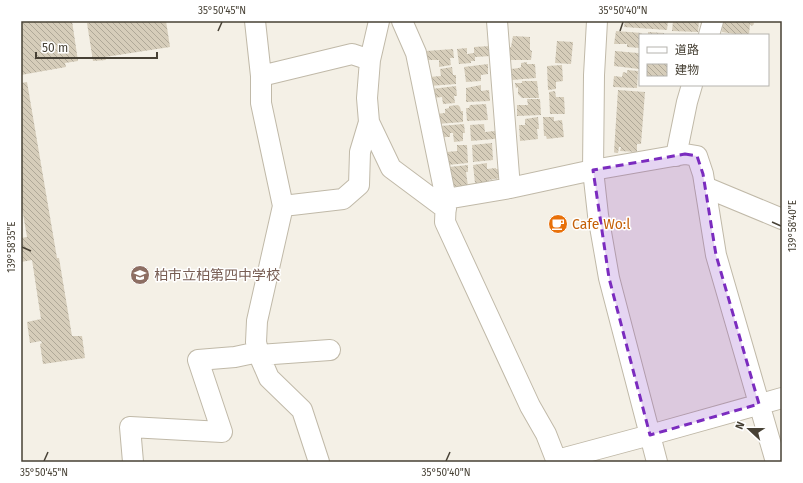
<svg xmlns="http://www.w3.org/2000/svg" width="803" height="483" viewBox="0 0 803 483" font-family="'Fira Sans','Noto Sans JP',sans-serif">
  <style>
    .building { fill: url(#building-back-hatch) }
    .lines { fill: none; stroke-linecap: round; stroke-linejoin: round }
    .minor-casing { stroke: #c0b9a8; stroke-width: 22 }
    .minor { stroke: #fff; stroke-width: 20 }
    .marked { fill: #7b2cbf; fill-opacity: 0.2; stroke: #7b2cbf; stroke-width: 3; stroke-dasharray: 8 5; stroke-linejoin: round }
    .ticks { fill: none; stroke: #474135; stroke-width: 1.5 }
    .labels { text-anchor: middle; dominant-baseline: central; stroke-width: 3; stroke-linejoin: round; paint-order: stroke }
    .food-label { font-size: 14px; fill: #c56008; stroke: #fff; text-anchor: start }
    .education-label { font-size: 14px; fill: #785e54; stroke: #fff; text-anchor: start }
    .neatline { fill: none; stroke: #474135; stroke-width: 1.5 }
    .ticks-label { font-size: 10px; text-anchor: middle; fill: #474135 }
  </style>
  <defs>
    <pattern id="building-back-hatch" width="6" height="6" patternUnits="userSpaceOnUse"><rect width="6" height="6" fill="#d6cdba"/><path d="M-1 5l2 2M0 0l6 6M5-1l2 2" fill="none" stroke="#afa898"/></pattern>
  </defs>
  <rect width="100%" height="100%" fill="#f4f0e6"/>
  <path class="building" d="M 21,21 L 72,21 L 78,61 L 65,63 L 66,67 L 21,75 Z
    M 99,21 L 166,21 L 170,47 L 105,57 L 106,60 L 93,61 L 87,23 Z
    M 625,21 L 668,21 L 667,30 L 624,27 Z
    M 673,21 L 699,21 L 698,32 L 672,31 Z
    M 725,21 L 753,21 L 754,24 L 752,26 L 750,24 L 749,35 L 741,35 L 722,32 L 723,22 L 724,23 Z
    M 616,31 L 642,33 L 641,35 L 640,35 L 640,48 L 627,47 L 627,44 L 614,44 Z
    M 648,32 L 664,33 L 664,35 L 648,35 Z
    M 513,36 L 530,37 L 530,50 L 532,51 L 531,60 L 509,60 L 509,47 L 511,47 Z
    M 557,41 L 573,42 L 571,64 L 555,63 Z
    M 490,46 L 491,56 L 475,57 L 475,61 L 471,61 L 471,63 L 459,64 L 457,49 L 467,48 L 467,54 L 474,53 L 474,47 Z
    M 453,49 L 454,58 L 450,58 L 451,65 L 439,67 L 439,60 L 426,60 L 426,51 Z
    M 615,51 L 638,53 L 640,54 L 639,69 L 614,66 Z
    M 527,62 L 527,64 L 535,64 L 536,78 L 512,80 L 511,69 L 519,68 L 521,67 L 521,63 Z
    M 488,64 L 488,74 L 481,75 L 481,81 L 466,82 L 464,67 Z
    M 562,65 L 563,81 L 556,82 L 556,89 L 548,90 L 547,66 Z
    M 452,67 L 453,75 L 456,75 L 456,84 L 429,86 L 429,77 L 441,76 L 440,69 Z
    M 627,70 L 638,71 L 637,88 L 613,87 L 614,76 L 622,77 L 623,72 L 627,73 Z
    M 522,81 L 537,81 L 539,98 L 522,98 L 518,94 L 518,87 L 516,88 L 515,83 L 522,83 Z
    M 27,82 L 57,258 L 59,258 L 72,336 L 82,336 L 85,358 L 43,364 L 40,344 L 42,343 L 41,341 L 30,343 L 27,322 L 41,319 L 32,260 L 21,262 L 21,238 L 27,237 L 21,202 L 21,83 Z
    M 481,85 L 481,91 L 489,90 L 490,101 L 466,102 L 466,88 Z
    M 456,86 L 457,96 L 454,96 L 455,103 L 443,104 L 442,97 L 432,98 L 432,89 Z
    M 618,90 L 645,92 L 641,144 L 637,144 L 637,152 L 620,151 L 621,147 L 619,147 L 618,153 L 616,153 L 614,152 Z
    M 555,91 L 556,97 L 564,97 L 565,114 L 550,114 L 549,92 Z
    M 527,99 L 540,99 L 541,115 L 517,116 L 517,105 L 528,105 Z
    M 486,104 L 488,120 L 467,121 L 466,108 L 469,108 L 470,105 Z
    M 458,105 L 460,107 L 461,111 L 463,111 L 463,122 L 437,124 L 436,114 L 445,113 L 445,109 L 449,108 L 449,106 Z
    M 538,117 L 539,129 L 537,129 L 538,139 L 520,141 L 519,125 L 525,125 L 525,119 Z
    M 543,117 L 554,117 L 554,121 L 562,120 L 564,137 L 547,139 L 546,136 L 544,136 Z
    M 464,124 L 465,133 L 463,133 L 463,141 L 454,142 L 453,133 L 450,133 L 450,137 L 441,137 L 440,126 Z
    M 484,124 L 485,132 L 495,131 L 496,138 L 494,139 L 471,141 L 470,125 Z
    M 492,143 L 493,160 L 473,162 L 472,145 Z
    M 457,145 L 467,145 L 468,163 L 447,165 L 447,152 L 457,151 Z
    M 487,163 L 487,169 L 496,168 L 496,169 L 499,169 L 500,178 L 489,180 L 489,182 L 475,183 L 473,165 Z
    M 468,165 L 468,172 L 466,172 L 468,186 L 457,187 L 450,185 L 449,167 Z"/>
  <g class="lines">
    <g class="minor-casing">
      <path id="minor" d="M 255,21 L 261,76 L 261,103 L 283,206 L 257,321 L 256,342 L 259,355 L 269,378 L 302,410 L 319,462
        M 402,21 L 416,53 L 446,199 L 445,222 L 530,406 L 546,434 L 557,462
        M 497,21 L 510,188 L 593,170 L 685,154 L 697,156 L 703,174 L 716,255 L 776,462
        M 597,21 L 594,75 L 593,170 L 598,215 L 609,278 L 657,462
        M 709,35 L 713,21
        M 261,76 L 352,54 L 370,60
        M 369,122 L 391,168 L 446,209
        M 676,156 L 687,102 L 692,85
        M 705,187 L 782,219
        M 446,199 L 510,188
        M 283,206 L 343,199 L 359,185 L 360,152 L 369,122 L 367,98 L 370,60 L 379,21
        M 259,355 L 330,350
        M 557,460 L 650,435 L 782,398
        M 133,462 L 130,427 L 222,432 L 198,360 L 235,357 L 258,352"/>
    </g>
    <use href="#minor" class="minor"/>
  </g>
  <path class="marked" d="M 685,154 L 697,156 L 703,174 L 716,255 L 759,404 L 650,435 L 609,278 L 593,170 Z"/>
  <path class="ticks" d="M 218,31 L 222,22M 620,31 L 623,22M 772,222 L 781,226M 22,247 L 31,251M 44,461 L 48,452M 446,461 L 450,452"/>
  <defs>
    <g id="cafe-disc" transform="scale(1)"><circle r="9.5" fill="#e8710a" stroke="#fff"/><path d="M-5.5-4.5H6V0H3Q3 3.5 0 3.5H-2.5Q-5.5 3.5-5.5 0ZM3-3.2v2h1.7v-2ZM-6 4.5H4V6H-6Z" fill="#fff"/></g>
    <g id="school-disc" transform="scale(1)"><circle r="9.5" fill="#8d6e63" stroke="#fff"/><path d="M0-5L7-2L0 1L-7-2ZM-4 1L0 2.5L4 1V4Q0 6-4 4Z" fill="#fff"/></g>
  </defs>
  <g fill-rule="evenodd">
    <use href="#cafe-disc" x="558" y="224"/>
    <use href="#school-disc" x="140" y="275"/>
  </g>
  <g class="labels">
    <g class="food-label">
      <text x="572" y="224">Cafe Wo:l</text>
    </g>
    <g class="education-label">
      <text x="154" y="275">柏市立柏第四中学校</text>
    </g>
  </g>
  <rect width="803" height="483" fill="none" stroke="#ffffff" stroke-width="44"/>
  <rect x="639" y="34" width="130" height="52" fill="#ffffff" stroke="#b5b3ae"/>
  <rect x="647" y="47" width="20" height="6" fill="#ffffff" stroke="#b5b3ae"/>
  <text x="675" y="54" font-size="12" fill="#474135">道路</text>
  <rect x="647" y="64" width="20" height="12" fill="url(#building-back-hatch)" stroke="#b5b3ae"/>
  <text x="675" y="74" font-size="12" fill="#474135">建物</text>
  <g transform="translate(749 429) rotate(292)" stroke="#ffffff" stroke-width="3" paint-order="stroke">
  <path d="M0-3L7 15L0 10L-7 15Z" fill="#474135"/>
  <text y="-6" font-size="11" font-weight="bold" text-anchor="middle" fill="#474135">N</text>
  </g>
  <path d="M36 52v6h121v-6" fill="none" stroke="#474135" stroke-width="2"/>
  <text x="42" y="52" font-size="12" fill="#474135" stroke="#ffffff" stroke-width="3" paint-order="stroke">50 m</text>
  <rect x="22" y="22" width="759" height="439" class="neatline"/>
  <g class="ticks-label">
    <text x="222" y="14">35°50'45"N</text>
    <text x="623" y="14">35°50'40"N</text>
    <text transform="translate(792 226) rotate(-90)" y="4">139°58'40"E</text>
    <text transform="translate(11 247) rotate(-90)" y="4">139°58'35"E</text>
    <text x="44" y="476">35°50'45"N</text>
    <text x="446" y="476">35°50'40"N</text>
  </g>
</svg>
